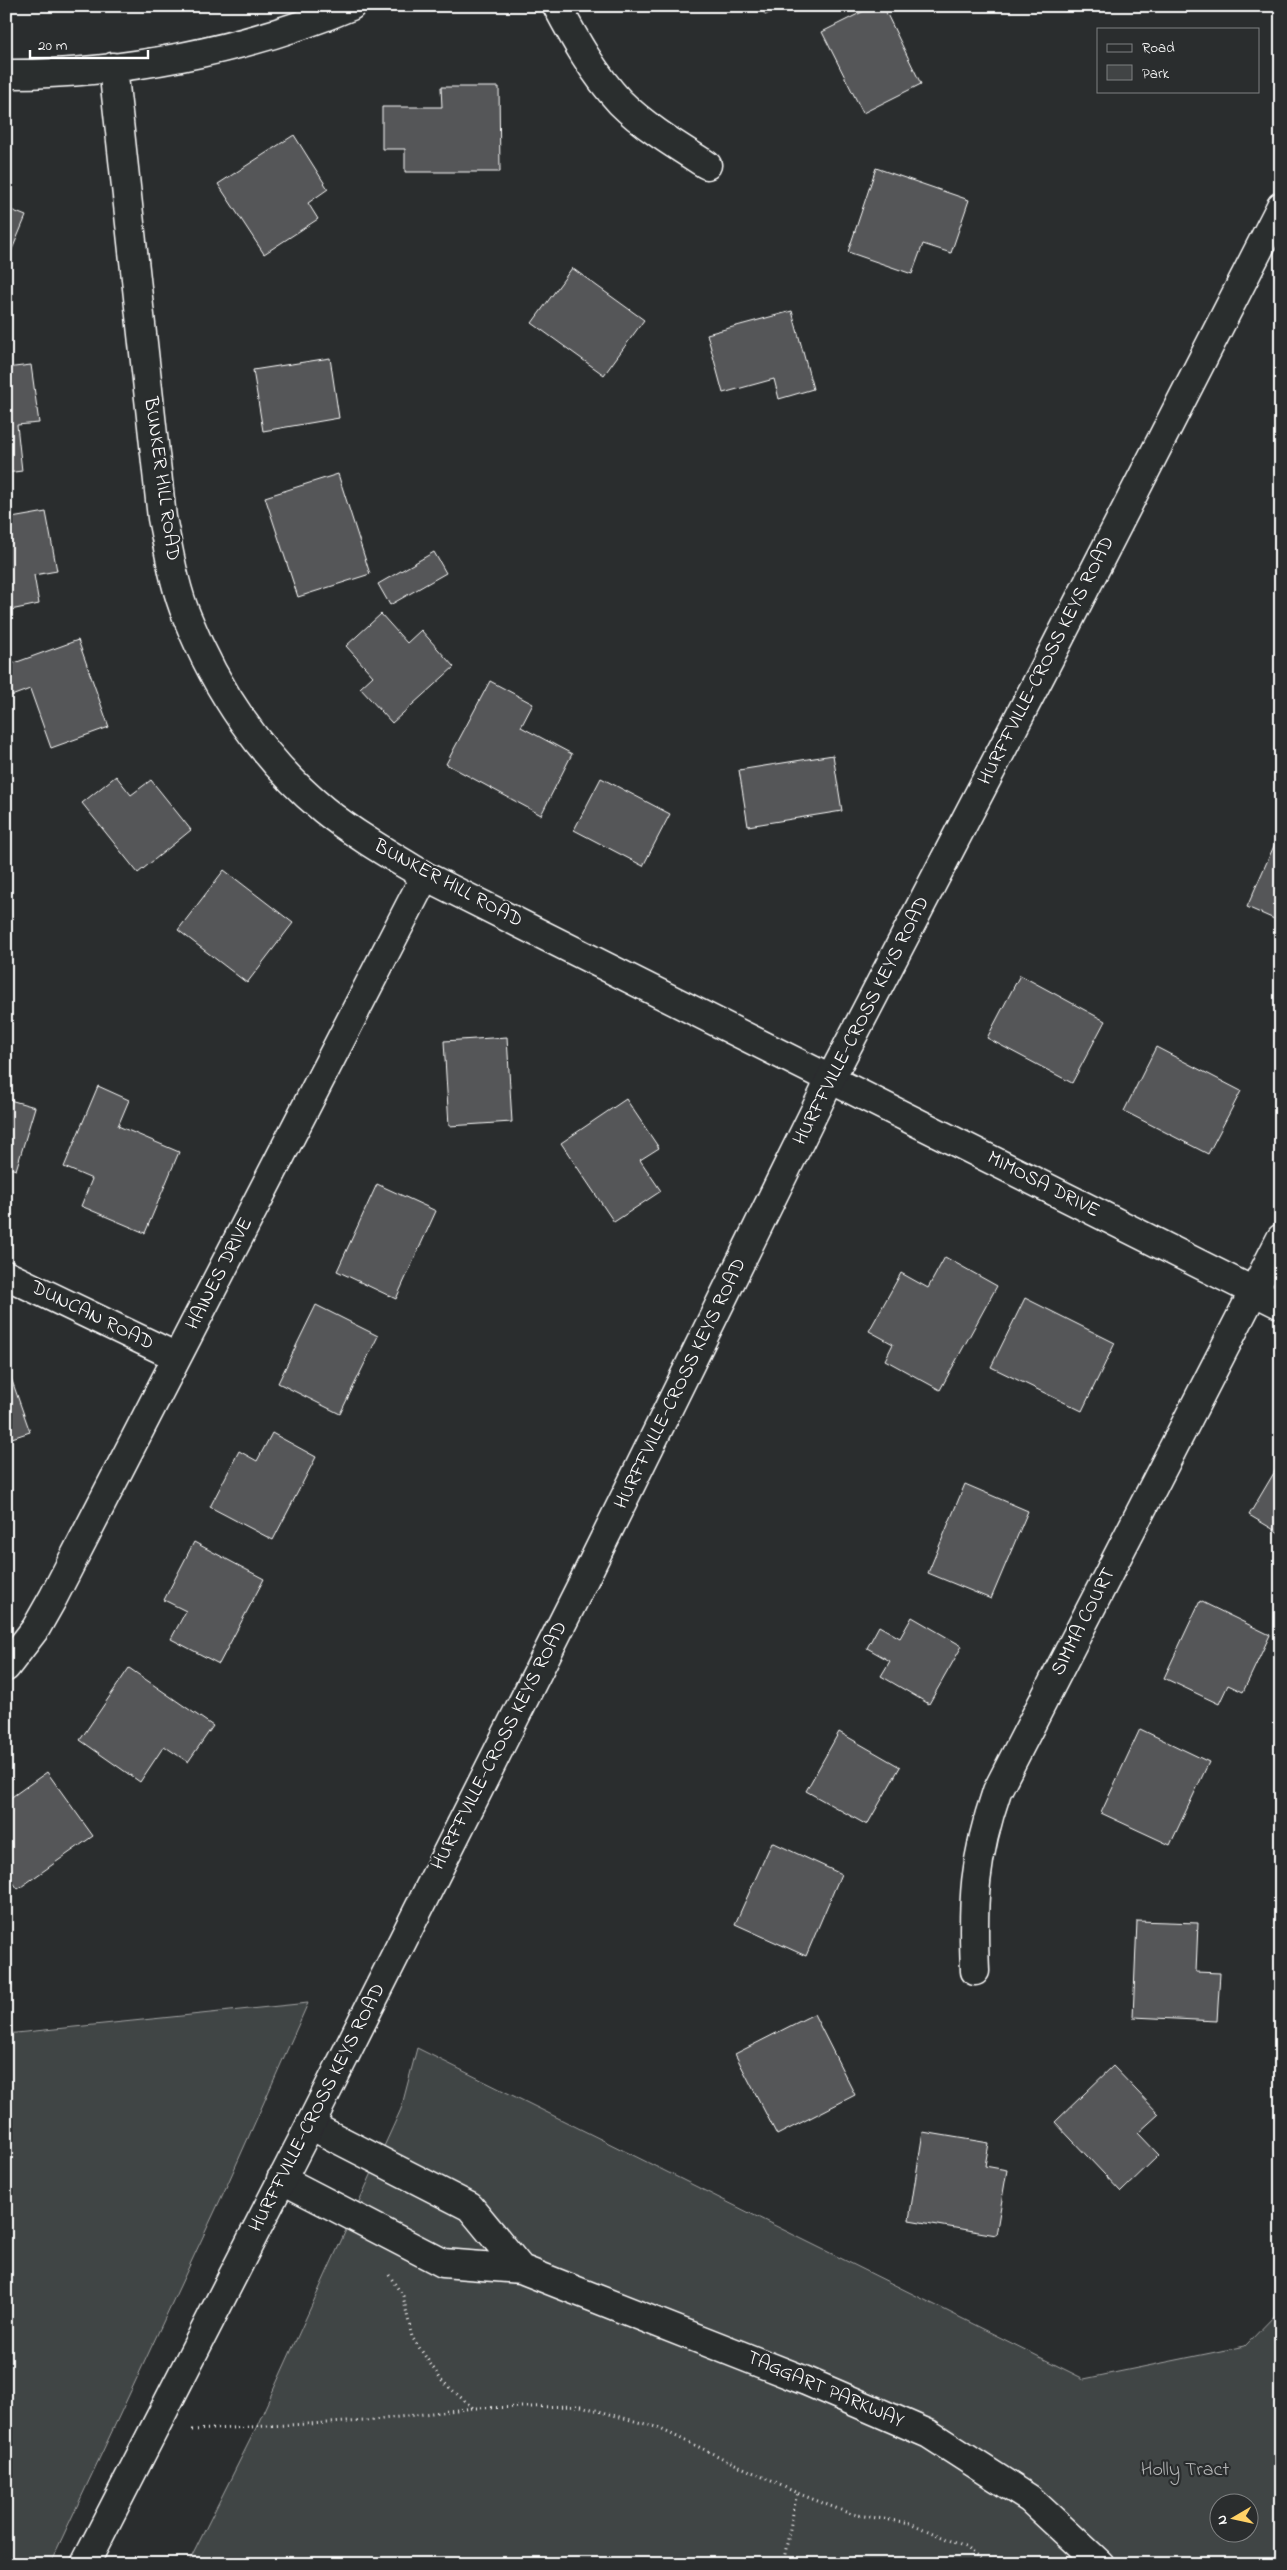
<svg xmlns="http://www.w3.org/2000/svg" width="1287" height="2570" viewBox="0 0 1287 2570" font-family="'Indie Flower',sans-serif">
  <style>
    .green { fill: #414445; stroke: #a0a2a2; fill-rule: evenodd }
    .building { fill: #555758; stroke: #fff }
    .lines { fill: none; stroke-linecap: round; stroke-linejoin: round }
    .minor-casing { stroke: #fff; stroke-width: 31 }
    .major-casing { stroke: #fff; stroke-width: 31 }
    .path { stroke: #fff; stroke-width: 3; stroke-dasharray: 1 4; stroke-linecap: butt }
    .minor { stroke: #2a2d2e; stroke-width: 28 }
    .major { stroke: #2a2d2e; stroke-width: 28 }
    .labels { text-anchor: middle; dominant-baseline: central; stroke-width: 4.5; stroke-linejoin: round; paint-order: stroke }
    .street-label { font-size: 20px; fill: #fff; stroke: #2a2d2e }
    .park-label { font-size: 20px; fill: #b3b4b5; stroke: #2a2d2e }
  </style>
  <rect width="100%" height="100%" fill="#2a2d2e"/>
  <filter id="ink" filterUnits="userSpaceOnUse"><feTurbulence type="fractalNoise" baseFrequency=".02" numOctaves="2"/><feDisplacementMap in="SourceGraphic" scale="10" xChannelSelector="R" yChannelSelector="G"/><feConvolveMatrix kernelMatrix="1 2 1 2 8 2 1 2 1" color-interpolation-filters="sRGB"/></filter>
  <g filter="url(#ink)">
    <path class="green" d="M 308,2003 L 229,2181 L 50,2564 L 6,2564 L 6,2034 Z
      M 417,2048 L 1084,2379 L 1245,2346 L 1281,2309 L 1281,2564 L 188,2564 L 256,2428 L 401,2109 ZM 1220,2502 L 1250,2502 L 1250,2532 L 1220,2532 Z"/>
    <path class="building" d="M 761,6 L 786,6 L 765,15 Z
      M 874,6 L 883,6 L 921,84 L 863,113 L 822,32 Z
      M 441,87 L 499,87 L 500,172 L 405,172 L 405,149 L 382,149 L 382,107 L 442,107 Z
      M 294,135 L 328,189 L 308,203 L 318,219 L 264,254 L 218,184 Z
      M 876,168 L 969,200 L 951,253 L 923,244 L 912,274 L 848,252 Z
      M 6,208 L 26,216 L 6,264 Z
      M 572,268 L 644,320 L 604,375 L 532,323 Z
      M 792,311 L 813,389 L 779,399 L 774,379 L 723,393 L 707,334 Z
      M 330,358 L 339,418 L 263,431 L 253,370 Z
      M 31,365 L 39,423 L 17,425 L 22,471 L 6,473 L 6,368 Z
      M 338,474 L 370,574 L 298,597 L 265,497 Z
      M 46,512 L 57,571 L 34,575 L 39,604 L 6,611 L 6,519 Z
      M 434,552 L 446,573 L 390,605 L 378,584 Z
      M 381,614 L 407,643 L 421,630 L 454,667 L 392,723 L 360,688 L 373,676 L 346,646 Z
      M 78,640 L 109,727 L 51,748 L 30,689 L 6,698 L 6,666 Z
      M 490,681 L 533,704 L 521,727 L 572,754 L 541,815 L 446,764 Z
      M 833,755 L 842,811 L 748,826 L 739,770 Z
      M 116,776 L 131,795 L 151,780 L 191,830 L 138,873 L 82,803 Z
      M 601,778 L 670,814 L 643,866 L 574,830 Z
      M 1281,830 L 1281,922 L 1247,907 Z
      M 224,870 L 293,923 L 247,983 L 178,930 Z
      M 1020,975 L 1105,1021 L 1072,1083 L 987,1038 Z
      M 507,1037 L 512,1122 L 449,1126 L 444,1041 Z
      M 1156,1047 L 1241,1091 L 1208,1154 L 1124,1111 Z
      M 98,1086 L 129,1100 L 118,1126 L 179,1152 L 145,1233 L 81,1206 L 92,1179 L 64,1167 Z
      M 6,1099 L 35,1107 L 16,1170 L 6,1167 Z
      M 626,1099 L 659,1148 L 640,1160 L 661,1191 L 614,1222 L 561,1143 Z
      M 377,1184 L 436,1211 L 396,1299 L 337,1271 Z
      M 945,1257 L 997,1286 L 940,1390 L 885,1360 L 893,1344 L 869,1331 L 901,1273 L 928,1288 Z
      M 1025,1298 L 1115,1343 L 1082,1411 L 991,1367 Z
      M 316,1305 L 378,1336 L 340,1414 L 278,1383 Z
      M 10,1375 L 30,1432 L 6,1440 L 6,1376 Z
      M 272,1433 L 316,1457 L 273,1540 L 210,1507 L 239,1451 L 257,1461 Z
      M 1281,1461 L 1281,1534 L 1249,1515 Z
      M 965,1484 L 1028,1511 L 991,1599 L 928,1573 Z
      M 194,1542 L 264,1579 L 219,1664 L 171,1639 L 186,1611 L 164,1600 Z
      M 1200,1601 L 1270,1635 L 1243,1692 L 1228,1685 L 1219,1704 L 1164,1678 Z
      M 912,1617 L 962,1646 L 929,1704 L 881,1676 L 890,1661 L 867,1648 L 879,1626 L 900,1638 Z
      M 129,1668 L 213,1726 L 188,1762 L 164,1746 L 140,1782 L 80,1740 Z
      M 1140,1729 L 1209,1762 L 1170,1845 L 1101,1813 Z
      M 839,1732 L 900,1767 L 867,1825 L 806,1791 Z
      M 47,1772 L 93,1836 L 18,1889 L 6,1873 L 6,1801 Z
      M 772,1842 L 841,1874 L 806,1956 L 735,1924 Z
      M 1137,1921 L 1198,1923 L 1196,1972 L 1220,1973 L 1217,2021 L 1133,2017 Z
      M 814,2014 L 855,2095 L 777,2135 L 735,2054 Z
      M 1113,2066 L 1159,2114 L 1138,2133 L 1159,2155 L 1121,2192 L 1055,2122 Z
      M 923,2132 L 989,2143 L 985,2166 L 1007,2170 L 996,2235 L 909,2220 Z"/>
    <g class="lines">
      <g class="minor-casing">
        <path id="minor" d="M 557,6 C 575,40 594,74 620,102 C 645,127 677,146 707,165
          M 113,67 L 162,518 C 169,551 174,586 187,617 C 216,690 263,760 324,810 C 355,835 390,855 425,876 L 1281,1305
          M 6,74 C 119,75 247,50 351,6
          M 6,1275 L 177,1357
          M 6,1667 L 36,1628 L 53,1598 L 425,876
          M 975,1971 C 972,1902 974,1858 997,1791 L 1281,1238
          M 310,2125 L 470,2207 L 521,2269
          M 281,2179 L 443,2263 L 521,2269 L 806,2381 L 929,2434 L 1030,2499 L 1100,2564"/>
      </g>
      <g class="major-casing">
        <path id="major" d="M 85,2564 L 310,2125 L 584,1580 L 831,1078 L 1045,667 L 1281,206"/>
      </g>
      <path class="path" d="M 389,2275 L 403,2296 L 412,2337 L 442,2381 L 473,2408
        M 192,2430 L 365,2421 L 474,2408 L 581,2406 L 656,2427 L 797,2493 L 851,2514 L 910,2523 L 965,2547 L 986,2564
        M 783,2564 L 797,2493"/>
      <use href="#minor" class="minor"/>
      <use href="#major" class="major"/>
    </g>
  </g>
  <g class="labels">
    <g class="street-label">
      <text transform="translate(161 479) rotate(82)">BUNKER HILL ROAD</text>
      <text transform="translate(1047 661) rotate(-63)">HURFFVILLE-CROSS KEYS ROAD</text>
      <text transform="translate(448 884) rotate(28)">BUNKER HILL ROAD</text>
      <text transform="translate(862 1021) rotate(-63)">HURFFVILLE-CROSS KEYS ROAD</text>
      <text transform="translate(1043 1185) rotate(27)">MIMOSA DRIVE</text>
      <text transform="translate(220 1274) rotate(-63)">HAINES DRIVE</text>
      <text transform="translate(92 1316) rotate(26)">DUNCAN ROAD</text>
      <text transform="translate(681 1384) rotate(-64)">HURFFVILLE-CROSS KEYS ROAD</text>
      <text transform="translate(1084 1622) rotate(-63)">SIMMA COURT</text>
      <text transform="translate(500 1746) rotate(-63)">HURFFVILLE-CROSS KEYS ROAD</text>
      <text transform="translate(318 2108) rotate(-63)">HURFFVILLE-CROSS KEYS ROAD</text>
      <text transform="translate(825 2390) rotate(23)">TAGGART PARKWAY</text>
    </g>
    <g class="park-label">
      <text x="1185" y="2470">Holly Tract</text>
    </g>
  </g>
  <rect width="1287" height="2570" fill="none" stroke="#2a2d2e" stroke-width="25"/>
  <rect x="12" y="12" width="1262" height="2545" fill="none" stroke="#fff" stroke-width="2" filter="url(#ink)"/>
  <rect x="1097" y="28" width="162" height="65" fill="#2a2d2e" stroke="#7f8182"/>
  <rect x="1107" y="44" width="25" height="8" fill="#2a2d2e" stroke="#7f8182"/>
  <text x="1142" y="52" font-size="15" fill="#ffffff">Road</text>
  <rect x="1107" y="65" width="25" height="15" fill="#414445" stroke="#7f8182"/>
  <text x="1142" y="78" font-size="15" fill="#ffffff">Park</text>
  <g transform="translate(1234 2518) rotate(261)"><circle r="24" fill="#2a2d2e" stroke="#7f8182"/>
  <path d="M0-4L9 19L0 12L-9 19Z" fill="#ffd166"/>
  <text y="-8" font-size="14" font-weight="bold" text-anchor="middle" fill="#ffffff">N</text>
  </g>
  <path d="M30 50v8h118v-8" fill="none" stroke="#ffffff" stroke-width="2.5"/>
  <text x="38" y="50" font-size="15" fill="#ffffff" stroke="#2a2d2e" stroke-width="4" paint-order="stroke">20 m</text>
</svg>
